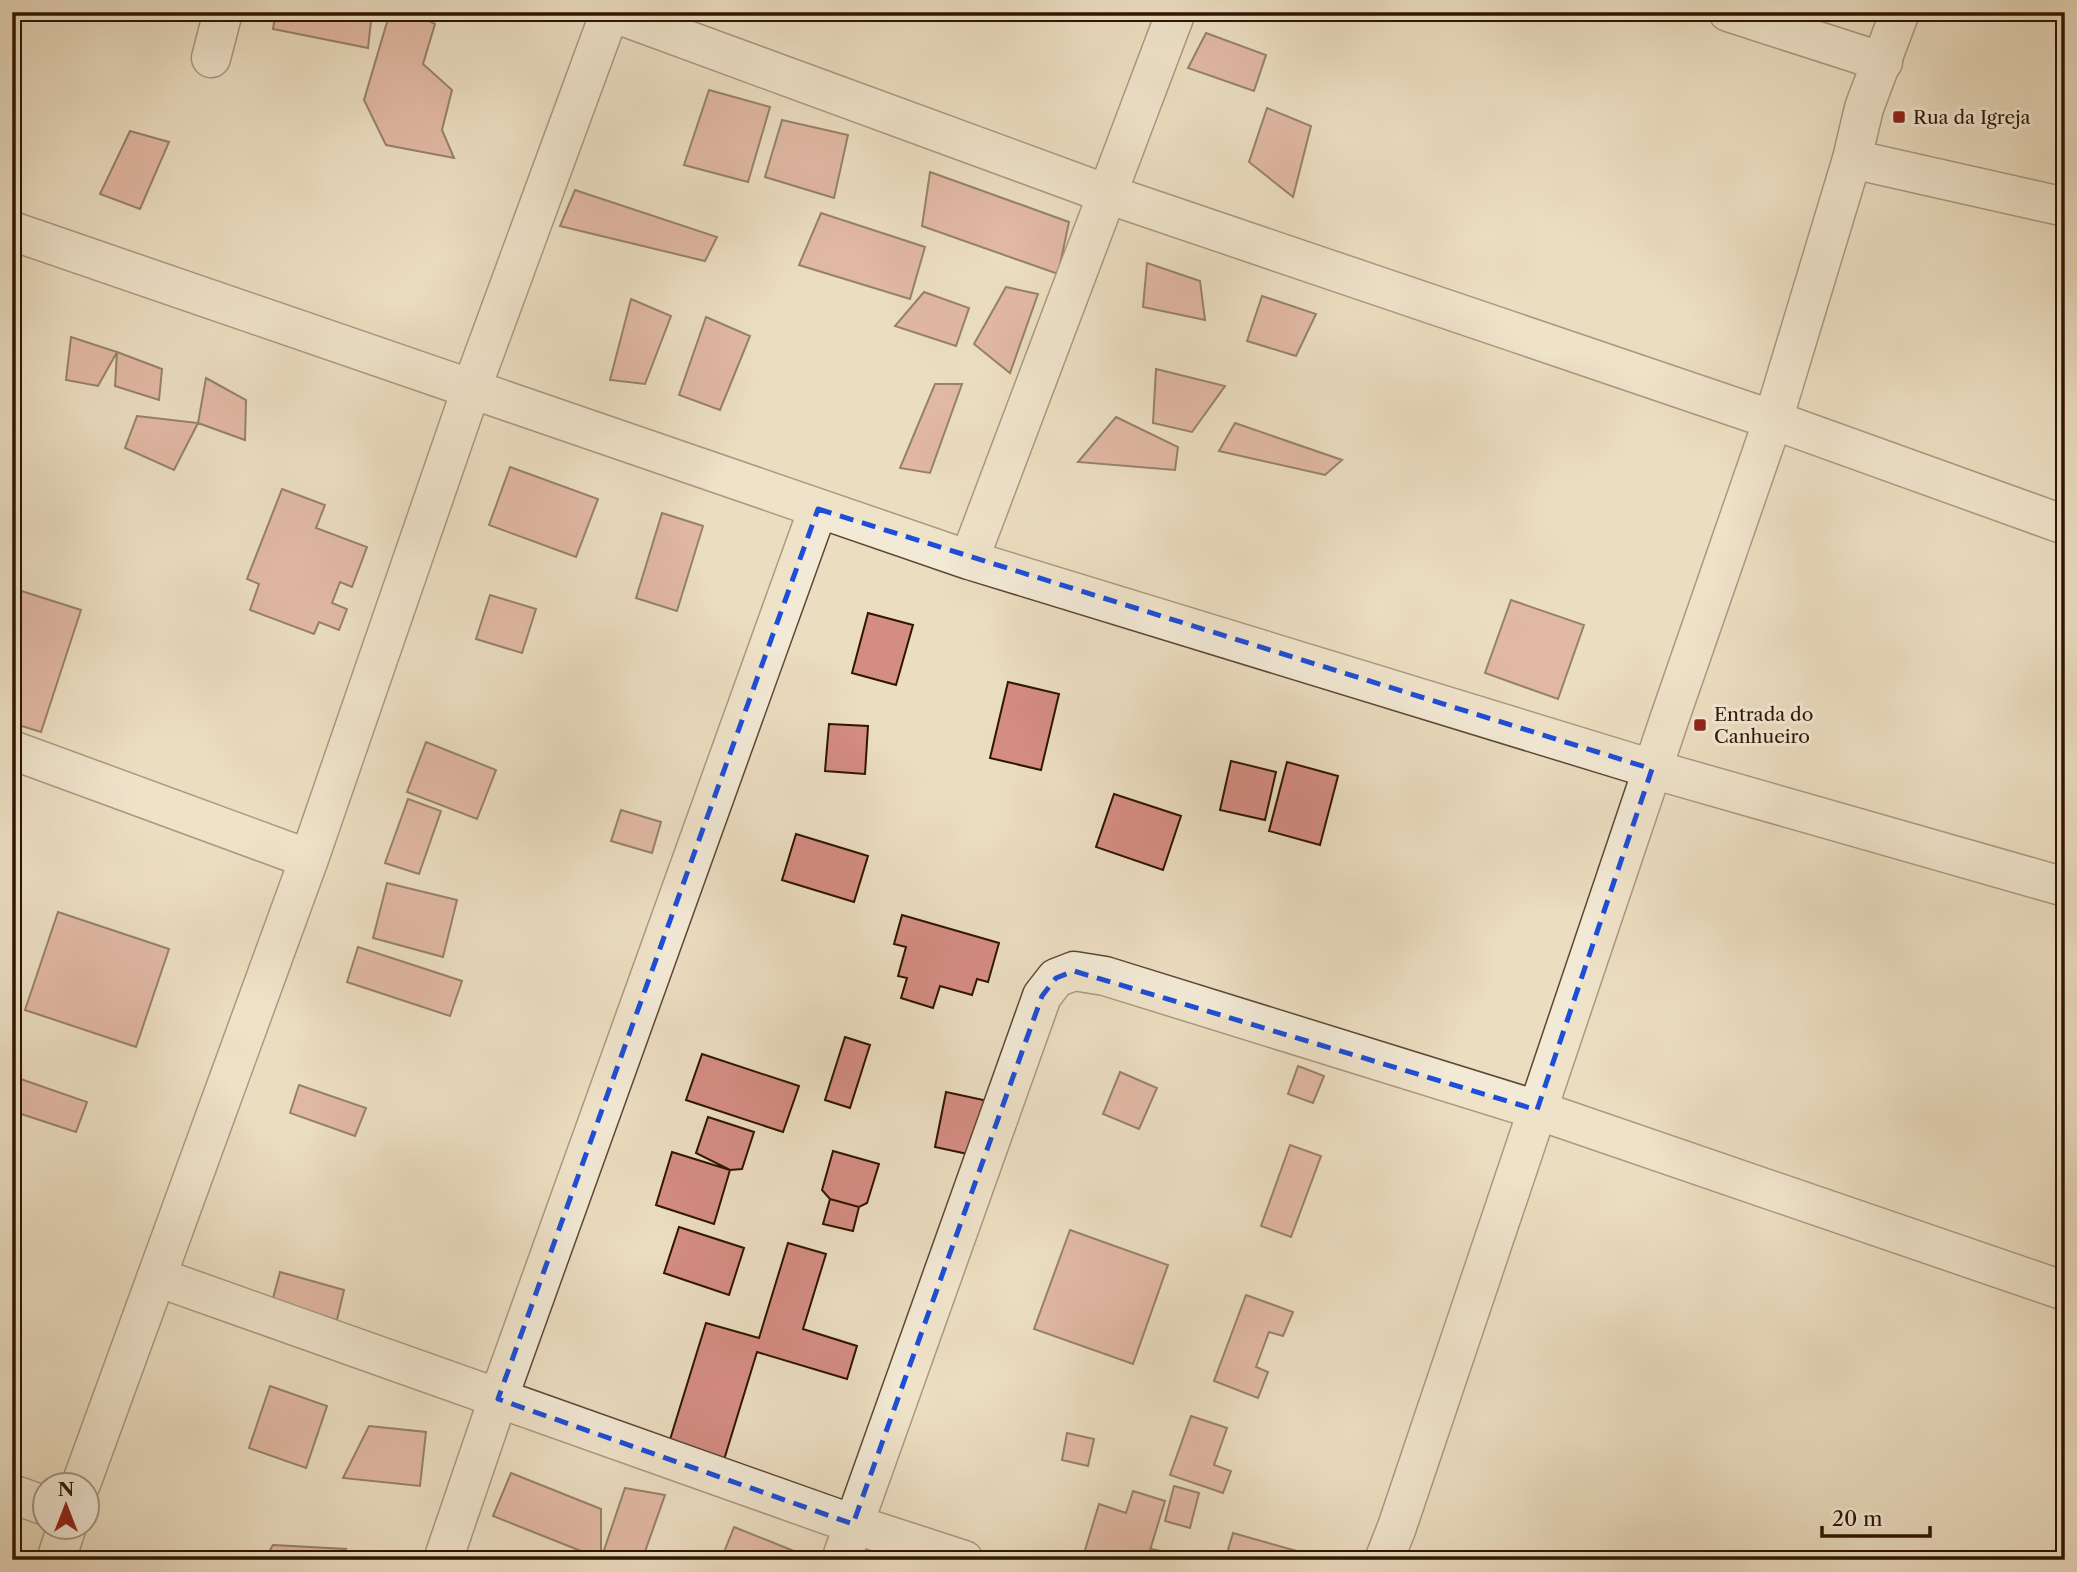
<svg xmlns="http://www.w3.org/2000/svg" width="2077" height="1572" viewBox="0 0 2077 1572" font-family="'Libre Caslon Text',serif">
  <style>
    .building { fill: #d48d82; stroke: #2f1501; stroke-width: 2 }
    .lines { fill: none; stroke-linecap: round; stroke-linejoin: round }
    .minor-casing { stroke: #5e4731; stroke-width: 41 }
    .tertiary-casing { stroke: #5e4731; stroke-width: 41 }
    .minor { stroke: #f2e9d6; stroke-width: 38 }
    .tertiary { stroke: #f2e9d6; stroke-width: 38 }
    .marked { fill: none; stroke: #1d4ed8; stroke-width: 5; stroke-dasharray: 14 9; stroke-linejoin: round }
    .poi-dot { fill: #8f2418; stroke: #f2e9d6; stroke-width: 2.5 }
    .labels { text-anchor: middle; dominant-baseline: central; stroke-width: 6; stroke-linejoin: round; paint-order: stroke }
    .poi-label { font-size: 19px; fill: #2f1501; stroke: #f2e9d6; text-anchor: start }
  </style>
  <rect width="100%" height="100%" fill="#ebddc0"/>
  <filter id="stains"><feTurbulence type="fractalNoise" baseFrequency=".00286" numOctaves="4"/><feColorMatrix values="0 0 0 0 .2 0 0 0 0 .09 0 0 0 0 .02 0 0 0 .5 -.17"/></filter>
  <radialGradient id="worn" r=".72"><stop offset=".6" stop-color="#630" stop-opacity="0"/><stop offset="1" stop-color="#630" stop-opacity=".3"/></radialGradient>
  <path class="building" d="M 276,12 L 372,12 L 368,48 L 273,29 Z
    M 390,12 L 413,12 L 435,24 L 423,64 L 452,90 L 442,130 L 454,158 L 386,145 L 364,100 Z
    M 1206,33 L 1266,55 L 1254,91 L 1188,68 Z
    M 709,90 L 770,107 L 748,182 L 684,165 Z
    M 1267,108 L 1311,126 L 1293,197 L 1249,162 Z
    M 782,120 L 848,135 L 834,198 L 765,177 Z
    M 130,131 L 169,142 L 140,209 L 100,194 Z
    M 930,172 L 1069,222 L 1058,274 L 922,226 Z
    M 575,190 L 717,237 L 705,261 L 560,226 Z
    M 821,213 L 925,247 L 910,299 L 799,265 Z
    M 1147,263 L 1200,281 L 1205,320 L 1143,307 Z
    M 1006,287 L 1038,294 L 1010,373 L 974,344 Z
    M 924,292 L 969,308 L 956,346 L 895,326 Z
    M 1262,296 L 1316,314 L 1296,356 L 1247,341 Z
    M 631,299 L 671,316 L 645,384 L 610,380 Z
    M 706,317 L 750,336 L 720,410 L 679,395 Z
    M 71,337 L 117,352 L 98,386 L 66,380 Z
    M 117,352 L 162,369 L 159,400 L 115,386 Z
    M 1156,369 L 1225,386 L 1192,432 L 1153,423 Z
    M 206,378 L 246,400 L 245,440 L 198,423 Z
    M 935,384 L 962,384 L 930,473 L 900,468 Z
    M 137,416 L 198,423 L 174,470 L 125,448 Z
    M 1116,417 L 1178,447 L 1175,470 L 1078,462 Z
    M 1235,423 L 1342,460 L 1325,475 L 1219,451 Z
    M 510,467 L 598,499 L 576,557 L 489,525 Z
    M 282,489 L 325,505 L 316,528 L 367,547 L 352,587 L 340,582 L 332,603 L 347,609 L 339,630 L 319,622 L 314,634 L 250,610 L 259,584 L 247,579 Z
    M 662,513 L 703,526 L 677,611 L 636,598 Z
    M 12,588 L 81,610 L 41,732 L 12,723 Z
    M 490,595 L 536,609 L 522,653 L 476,639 Z
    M 1511,600 L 1584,625 L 1558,699 L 1485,673 Z
    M 868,613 L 913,625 L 896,685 L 852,673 Z
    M 1008,682 L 1059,694 L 1041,770 L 990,758 Z
    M 829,724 L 868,726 L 865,774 L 825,771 Z
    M 426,742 L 496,770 L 477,819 L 407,792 Z
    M 1231,761 L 1276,772 L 1265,820 L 1220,810 Z
    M 1287,762 L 1338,776 L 1320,845 L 1269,831 Z
    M 1114,794 L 1181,816 L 1163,870 L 1096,847 Z
    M 408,799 L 441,811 L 419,874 L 385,863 Z
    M 621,810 L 661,822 L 652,853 L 611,841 Z
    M 796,834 L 868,856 L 854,902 L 782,880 Z
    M 387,883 L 457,900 L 443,957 L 373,938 Z
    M 58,912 L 169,949 L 136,1047 L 25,1010 Z
    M 902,915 L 999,943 L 988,982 L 977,979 L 972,995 L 940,986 L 933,1008 L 901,998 L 907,978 L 898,976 L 906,947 L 894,944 Z
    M 358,947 L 462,981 L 450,1016 L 347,982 Z
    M 845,1037 L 870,1045 L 850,1108 L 825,1100 Z
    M 702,1054 L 799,1086 L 783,1132 L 686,1100 Z
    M 1298,1066 L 1324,1076 L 1313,1103 L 1288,1094 Z
    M 1120,1072 L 1157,1088 L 1139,1129 L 1103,1114 Z
    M 12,1076 L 87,1102 L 76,1132 L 12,1111 Z
    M 299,1085 L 366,1108 L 355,1136 L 290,1113 Z
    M 946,1092 L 988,1101 L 977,1156 L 935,1147 Z
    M 708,1117 L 754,1132 L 742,1169 L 730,1170 L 696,1153 Z
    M 1290,1145 L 1321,1156 L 1291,1237 L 1261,1226 Z
    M 833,1151 L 879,1164 L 867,1203 L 859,1207 L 830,1199 L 822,1190 Z
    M 672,1152 L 730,1170 L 714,1224 L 656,1205 Z
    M 830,1199 L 859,1207 L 853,1231 L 823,1224 Z
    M 679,1227 L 744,1248 L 729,1295 L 664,1273 Z
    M 1070,1230 L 1168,1265 L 1133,1364 L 1034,1329 Z
    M 788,1243 L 826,1254 L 803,1329 L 857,1346 L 847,1379 L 757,1352 L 723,1463 L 668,1446 L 706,1323 L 759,1338 Z
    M 280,1272 L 344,1290 L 337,1320 L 272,1302 Z
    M 1246,1295 L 1293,1312 L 1283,1336 L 1269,1332 L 1256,1367 L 1268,1372 L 1258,1398 L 1214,1381 Z
    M 270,1386 L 327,1406 L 306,1468 L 249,1448 Z
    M 1191,1416 L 1227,1428 L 1214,1465 L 1231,1471 L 1223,1493 L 1170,1475 Z
    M 369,1426 L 426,1432 L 420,1486 L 343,1478 Z
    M 1067,1433 L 1094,1439 L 1088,1466 L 1062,1460 Z
    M 511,1473 L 601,1509 L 601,1559 L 493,1516 Z
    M 1174,1486 L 1199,1493 L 1190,1528 L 1165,1521 Z
    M 625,1488 L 665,1495 L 642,1560 L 601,1559 Z
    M 1133,1491 L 1165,1501 L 1147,1560 L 1082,1560 L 1099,1504 L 1126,1513 Z
    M 734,1527 L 804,1555 L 802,1560 L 721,1560 Z
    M 1233,1533 L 1311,1555 L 1309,1560 L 1225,1560 Z
    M 273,1545 L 346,1549 L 340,1560 L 264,1560 Z
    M 1151,1549 L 1176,1554 L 1175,1560 L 1148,1560 Z"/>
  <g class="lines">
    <g class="minor-casing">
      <path id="minor" d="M 611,12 L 1107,194 L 1773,420 L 2065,525
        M 1728,12 L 1883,62
        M 211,58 L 223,12
        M 1852,159 L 2065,207
        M 12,231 L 969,560 L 1652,769 L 2065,887
        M 969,560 L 1176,12
        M 12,750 L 309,859
        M 157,1277 L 853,1524 L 964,1560
        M 81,1484 L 309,859 L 472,387 L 610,12
        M 12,1494 L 46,1506
        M 56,1560 L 67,1526
        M 443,1560 L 498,1399 L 818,509
        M 841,1560 L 1042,996 L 1056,978 L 1074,971 L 1105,976 L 1537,1110 L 2065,1291"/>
    </g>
    <g class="tertiary-casing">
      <path id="tertiary" d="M 1384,1560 L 1397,1527 L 1669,720 L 1773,420 L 1852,159 L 1864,108 L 1900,12"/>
    </g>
    <use href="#minor" class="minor"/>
    <use href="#tertiary" class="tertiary"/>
  </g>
  <path d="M0 0H2077V1572H0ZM 818,509 L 1652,769 L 1537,1110 L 1074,971 L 1056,978 L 1042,996 L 853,1524 L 498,1399 Z" fill="#ebddc0" fill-opacity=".55" fill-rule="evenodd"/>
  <path class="marked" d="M 818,509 L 1652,769 L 1537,1110 L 1074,971 L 1056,978 L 1042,996 L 853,1524 L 498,1399 Z"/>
  <g class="poi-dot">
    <rect x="1892" y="110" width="14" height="14" rx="3.5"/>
    <rect x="1693" y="718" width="14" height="14" rx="3.5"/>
  </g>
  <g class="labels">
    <g class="poi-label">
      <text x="1913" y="117">Rua da Igreja</text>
      <text x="1714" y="714">Entrada do<tspan x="1714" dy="22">Canhueiro</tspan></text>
    </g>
  </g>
  <rect width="2077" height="1572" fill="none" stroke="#ebddc0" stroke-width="42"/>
  <rect x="14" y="14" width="2049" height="1544" fill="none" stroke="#2f1501" stroke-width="3.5"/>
  <rect x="21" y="21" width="2035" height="1530" fill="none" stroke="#2f1501" stroke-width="2"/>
  <g transform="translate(66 1506)"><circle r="33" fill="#f2e9d6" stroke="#a49481" stroke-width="2"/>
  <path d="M0-5L12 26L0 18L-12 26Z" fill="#8f2418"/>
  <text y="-10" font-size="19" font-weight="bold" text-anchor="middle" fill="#2f1501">N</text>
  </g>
  <path d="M1822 1526v10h108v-10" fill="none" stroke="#2f1501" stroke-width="3.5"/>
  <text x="1832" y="1526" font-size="21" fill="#2f1501" stroke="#f2e9d6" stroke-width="5" paint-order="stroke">20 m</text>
  <rect width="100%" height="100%" filter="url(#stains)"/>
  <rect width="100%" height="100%" fill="url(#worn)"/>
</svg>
